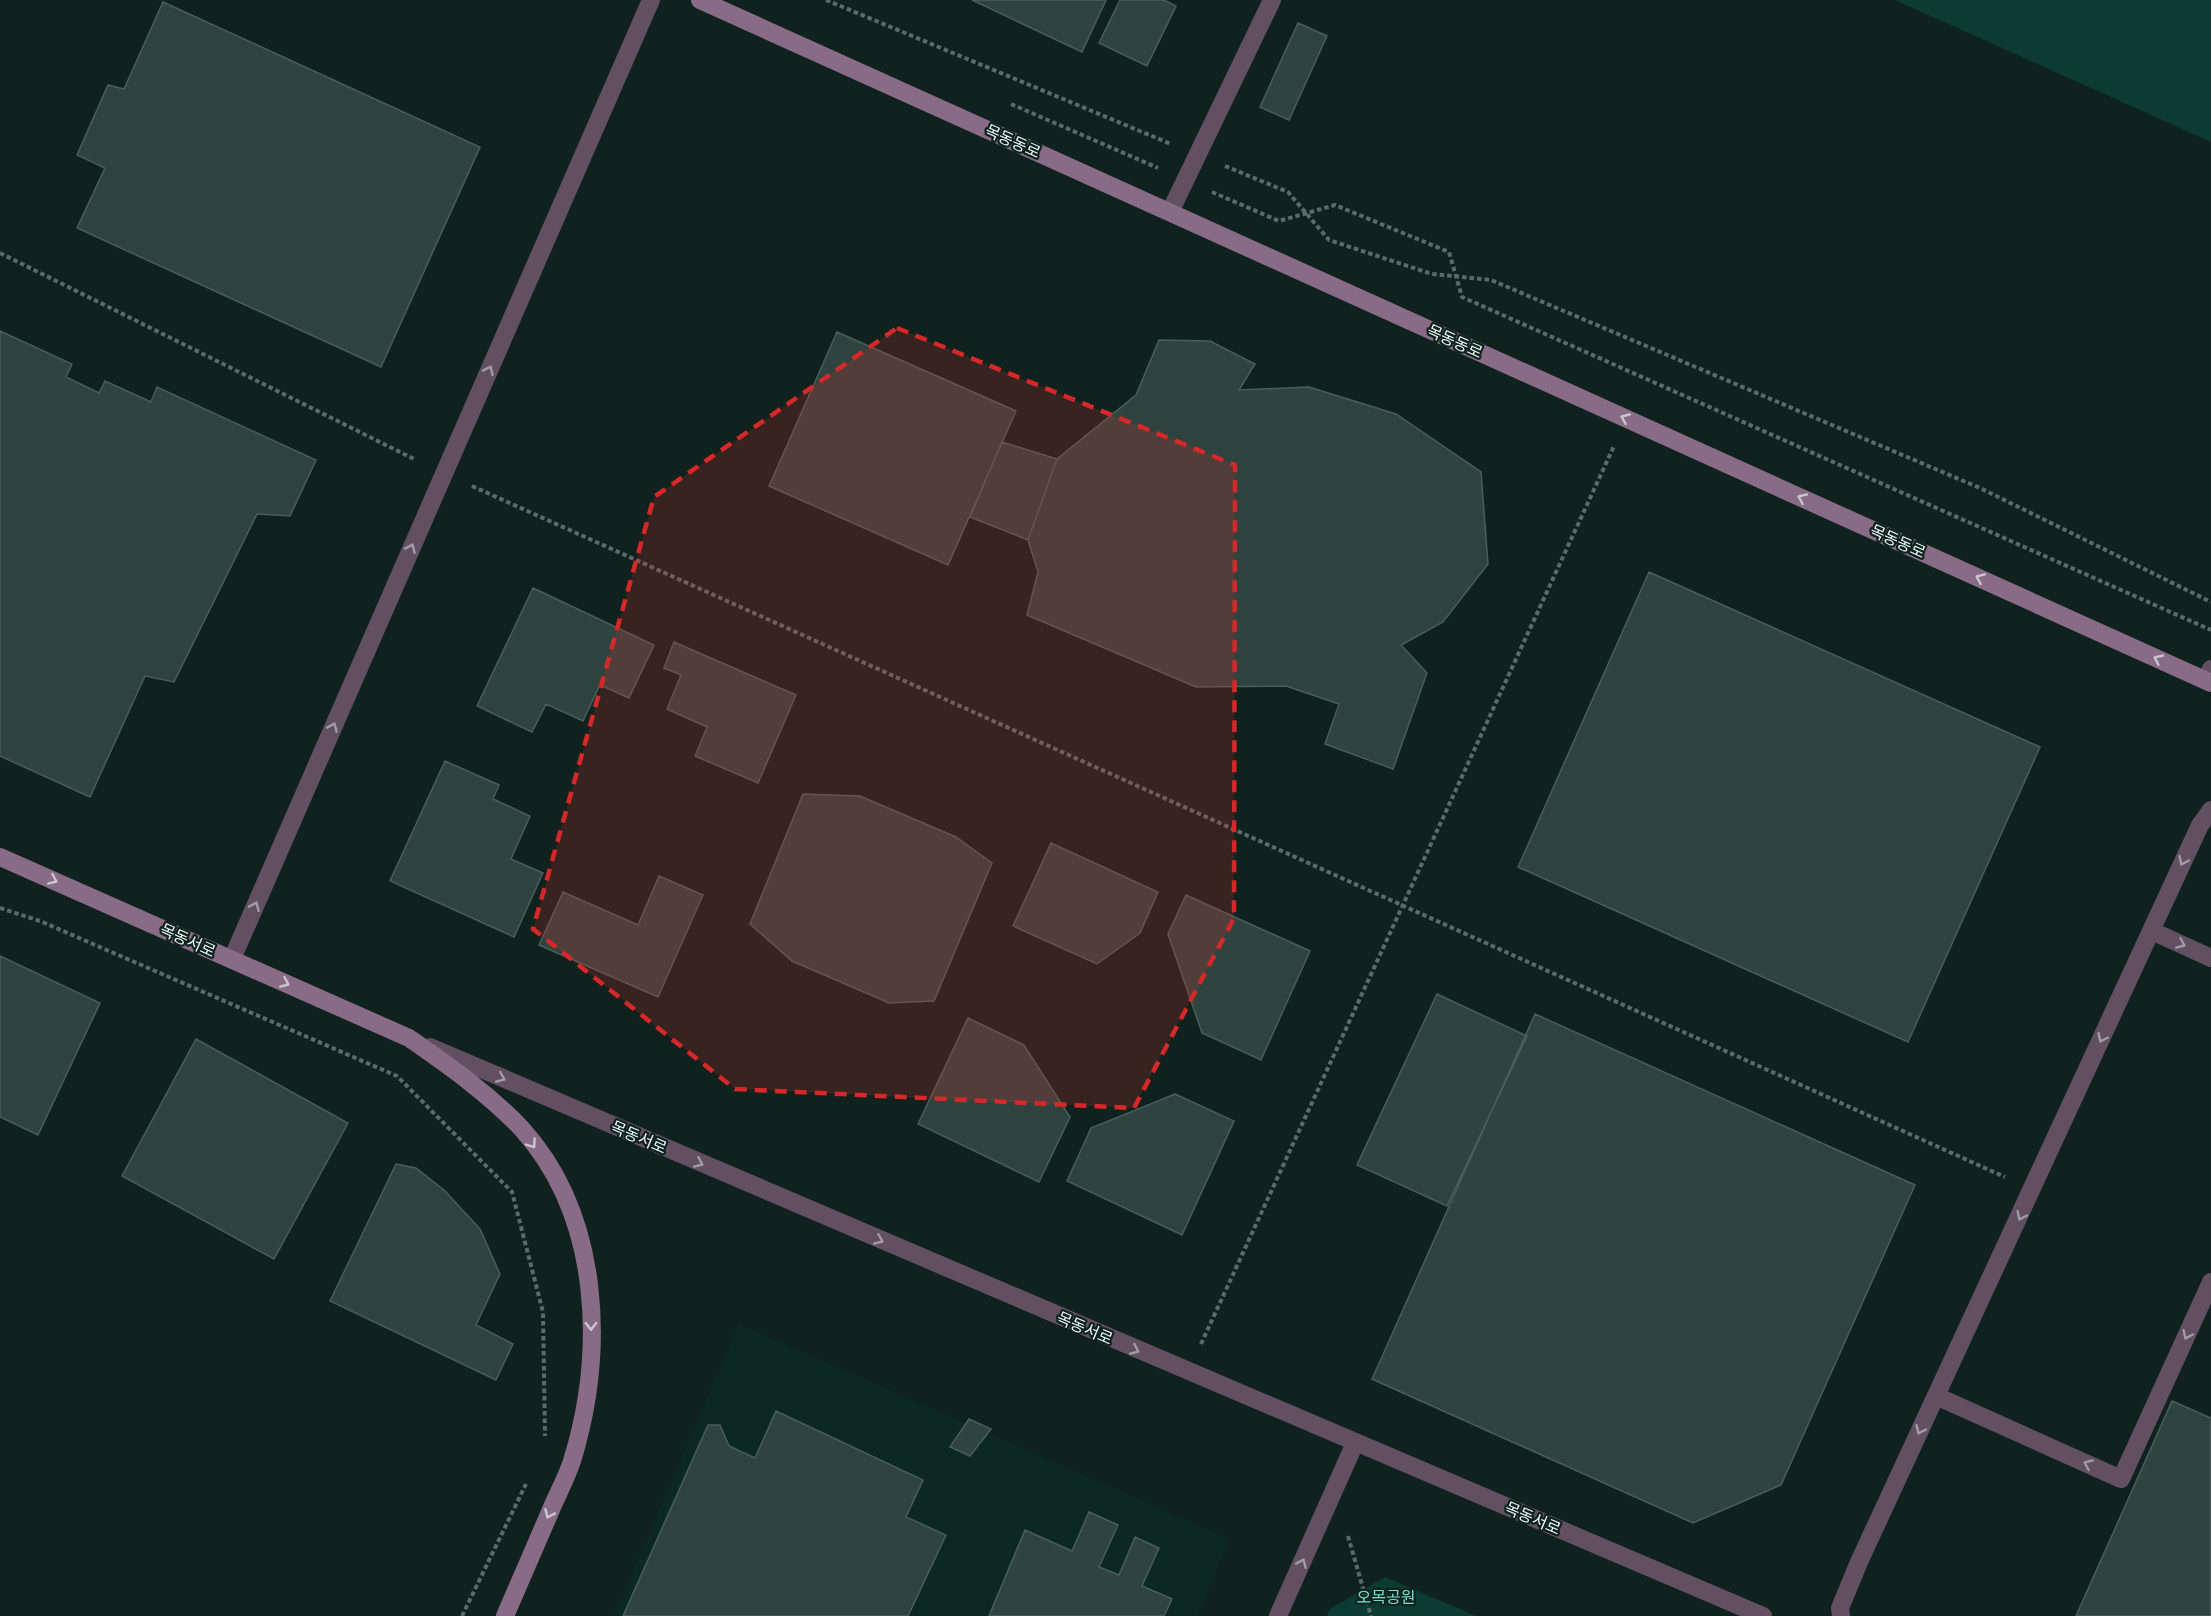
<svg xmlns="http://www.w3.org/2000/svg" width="2211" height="1616" viewBox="0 0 2211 1616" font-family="'PT Sans Narrow','Noto Sans KR',sans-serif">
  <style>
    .built { fill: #0b2922 }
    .green { fill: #0b3b31 }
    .building { fill: #30443f; stroke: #495e59; stroke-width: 1.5 }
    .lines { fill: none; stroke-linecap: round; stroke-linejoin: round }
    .path { stroke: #5b6b68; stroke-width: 4; stroke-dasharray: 4.5 3; stroke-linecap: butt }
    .service { stroke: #624f61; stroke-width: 18 }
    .tertiary { stroke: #624f61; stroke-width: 18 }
    .secondary { stroke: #896b87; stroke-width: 18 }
    .oneway { stroke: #a09ba4 }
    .oneway2 { stroke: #c9c7ce }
    .marked { fill: #d62828; fill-opacity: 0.2; stroke: #d62828; stroke-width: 4.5; stroke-dasharray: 12 8; stroke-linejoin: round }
    .labels { text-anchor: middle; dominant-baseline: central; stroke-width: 4.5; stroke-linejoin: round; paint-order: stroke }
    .street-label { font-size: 16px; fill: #ecf8f5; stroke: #0f221e }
    .park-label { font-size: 16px; fill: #73e4ca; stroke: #0f221e }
  </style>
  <rect width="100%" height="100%" fill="#0f221e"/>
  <path class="built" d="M 739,1324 L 1230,1539 L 1197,1616 L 614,1616 Z"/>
  <path class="green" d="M 1895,0 L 2211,0 L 2211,142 Z
    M 1385,1577 L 1476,1616 L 1327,1616 L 1330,1609 Z"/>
  <path class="building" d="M 972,0 L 1106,0 L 1082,52 Z
    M 1120,0 L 1164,0 L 1176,6 L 1147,66 L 1099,43 Z
    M 163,2 L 480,147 L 381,367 L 77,228 L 105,168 L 77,155 L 108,85 L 124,89 Z
    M 1298,23 L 1327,36 L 1289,120 L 1260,107 Z
    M 0,331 L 72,364 L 66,377 L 99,393 L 105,381 L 151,402 L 157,387 L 316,460 L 290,516 L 257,514 L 174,682 L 145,676 L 90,797 L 0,756 Z
    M 837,332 L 1016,411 L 948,565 L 769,486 Z
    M 1159,340 L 1210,341 L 1255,364 L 1239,390 L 1309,387 L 1396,414 L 1481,472 L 1488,564 L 1443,622 L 1401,645 L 1427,673 L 1393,769 L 1325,744 L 1339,704 L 1286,686 L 1196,687 L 1027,615 L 1038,572 L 1028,540 L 1057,459 L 1136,395 Z
    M 1002,442 L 1057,459 L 1028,540 L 970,517 Z
    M 1649,572 L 2040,747 L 1908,1042 L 1518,867 Z
    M 533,588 L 654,645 L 629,698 L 600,685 L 583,721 L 546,704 L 532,732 L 477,706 Z
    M 674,642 L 796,695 L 758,783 L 695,756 L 707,727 L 667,709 L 681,675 L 664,668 Z
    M 445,761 L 499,785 L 493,799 L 530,816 L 511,859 L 543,873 L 514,937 L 390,881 Z
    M 803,794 L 860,796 L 956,837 L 992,863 L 934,1001 L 889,1003 L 792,961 L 750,924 Z
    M 1051,843 L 1158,892 L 1140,933 L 1097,964 L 1013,926 Z
    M 659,876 L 703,895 L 658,997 L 539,945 L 563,892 L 638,925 Z
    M 1186,895 L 1310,951 L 1261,1060 L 1202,1033 L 1168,934 Z
    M 0,956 L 100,1003 L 38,1135 L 0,1117 Z
    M 1437,994 L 1527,1036 L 1447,1206 L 1357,1165 Z
    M 1535,1014 L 1915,1185 L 1781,1485 L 1693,1523 L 1372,1379 Z
    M 968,1018 L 1024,1045 L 1070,1117 L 1039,1182 L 918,1124 Z
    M 196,1039 L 348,1123 L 274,1259 L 122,1176 Z
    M 1175,1094 L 1234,1121 L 1182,1235 L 1067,1181 L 1091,1128 Z
    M 396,1164 L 416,1168 L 444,1190 L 480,1229 L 500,1274 L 476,1325 L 513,1344 L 496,1380 L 330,1301 Z
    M 2172,1401 L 2211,1418 L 2211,1616 L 2076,1616 Z
    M 776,1411 L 923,1480 L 906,1517 L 946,1535 L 908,1616 L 623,1616 L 708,1425 L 720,1425 L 729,1446 L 755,1458 Z
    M 969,1419 L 991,1429 L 970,1456 L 950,1447 Z
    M 1089,1512 L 1118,1525 L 1099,1567 L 1119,1575 L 1135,1537 L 1159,1548 L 1142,1586 L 1172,1599 L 1164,1616 L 989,1616 L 1025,1530 L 1072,1551 Z"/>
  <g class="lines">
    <path class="path" d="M 826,0 L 1171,144
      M 1011,104 L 1158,168
      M 1225,166 L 1288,192 L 1329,240 L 1432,274 L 1491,280 L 1980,488 L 2211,602
      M 1212,192 L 1279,221 L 1335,205 L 1449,252 L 1462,297 L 2211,630
      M 0,253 L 416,460
      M 472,486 L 2005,1177
      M 0,908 L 40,921 L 397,1076 L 512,1192 L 543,1312 L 545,1436
      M 1201,1344 L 1614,446
      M 1348,1536 L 1371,1616
      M 462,1616 L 526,1484"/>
    <path class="service" d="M 1170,212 L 1272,0
      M 2206,680 L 2211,669
      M 2152,931 L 2211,958
      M 1936,1396 L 2121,1479 L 2211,1282"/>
    <path class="tertiary" d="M 232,959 L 651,0
      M 430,1047 L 1763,1616
      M 1278,1616 L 1355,1443
      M 1841,1616 L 1840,1608 L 1859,1562 L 2200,825 L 2211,810"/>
    <path class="secondary" d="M 700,0 L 2211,683
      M 0,857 L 409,1038 C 449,1066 488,1093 522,1129 C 602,1218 605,1353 572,1461 C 566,1479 557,1495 550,1512 C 535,1546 520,1581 505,1616"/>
  </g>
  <defs><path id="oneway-chevron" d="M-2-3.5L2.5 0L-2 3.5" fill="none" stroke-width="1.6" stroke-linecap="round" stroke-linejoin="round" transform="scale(1.5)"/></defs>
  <g class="oneway">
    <use href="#oneway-chevron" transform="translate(489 370) rotate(-66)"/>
    <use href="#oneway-chevron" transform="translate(411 548) rotate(-66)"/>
    <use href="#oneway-chevron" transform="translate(333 727) rotate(-66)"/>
    <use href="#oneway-chevron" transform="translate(2183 861) rotate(115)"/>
    <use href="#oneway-chevron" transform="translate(255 906) rotate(-66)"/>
    <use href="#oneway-chevron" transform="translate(2181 944) rotate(24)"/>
    <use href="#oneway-chevron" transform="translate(2102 1038) rotate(115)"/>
    <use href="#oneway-chevron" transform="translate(501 1078) rotate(23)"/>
    <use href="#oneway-chevron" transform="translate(699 1163) rotate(23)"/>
    <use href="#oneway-chevron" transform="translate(2021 1216) rotate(115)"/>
    <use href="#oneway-chevron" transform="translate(879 1240) rotate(23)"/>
    <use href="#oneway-chevron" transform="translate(2187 1335) rotate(115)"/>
    <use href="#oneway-chevron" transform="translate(1135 1350) rotate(23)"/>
    <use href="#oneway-chevron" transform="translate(1920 1430) rotate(115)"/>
    <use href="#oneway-chevron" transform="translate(2088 1464) rotate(-156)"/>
    <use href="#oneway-chevron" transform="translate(1302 1563) rotate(-66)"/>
  </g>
  <g class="oneway2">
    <use href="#oneway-chevron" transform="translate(1625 418) rotate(-156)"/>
    <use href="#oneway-chevron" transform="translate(1802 498) rotate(-156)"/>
    <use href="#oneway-chevron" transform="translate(1980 578) rotate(-156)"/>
    <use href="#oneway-chevron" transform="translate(2158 659) rotate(-155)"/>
    <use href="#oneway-chevron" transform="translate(53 880) rotate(24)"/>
    <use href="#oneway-chevron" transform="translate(285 983) rotate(24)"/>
    <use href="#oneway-chevron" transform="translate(532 1144) rotate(55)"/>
    <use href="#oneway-chevron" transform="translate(591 1326) rotate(89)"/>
    <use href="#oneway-chevron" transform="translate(549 1514) rotate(114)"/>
  </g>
  <path class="marked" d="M 897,328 L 1235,465 L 1234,918 L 1134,1108 L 735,1089 L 533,929 L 654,497 Z"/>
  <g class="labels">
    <g class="street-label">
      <text transform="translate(1013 141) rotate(24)">목동동로</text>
      <text transform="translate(1455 341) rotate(24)">목동동로</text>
      <text transform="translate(1898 541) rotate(24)">목동동로</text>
      <text transform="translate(188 940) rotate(24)">목동서로</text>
      <text transform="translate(639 1137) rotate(23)">목동서로</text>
      <text transform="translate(1085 1328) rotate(23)">목동서로</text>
      <text transform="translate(1533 1518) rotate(23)">목동서로</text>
    </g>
    <g class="park-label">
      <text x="1386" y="1597">오목공원</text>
    </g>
  </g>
</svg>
